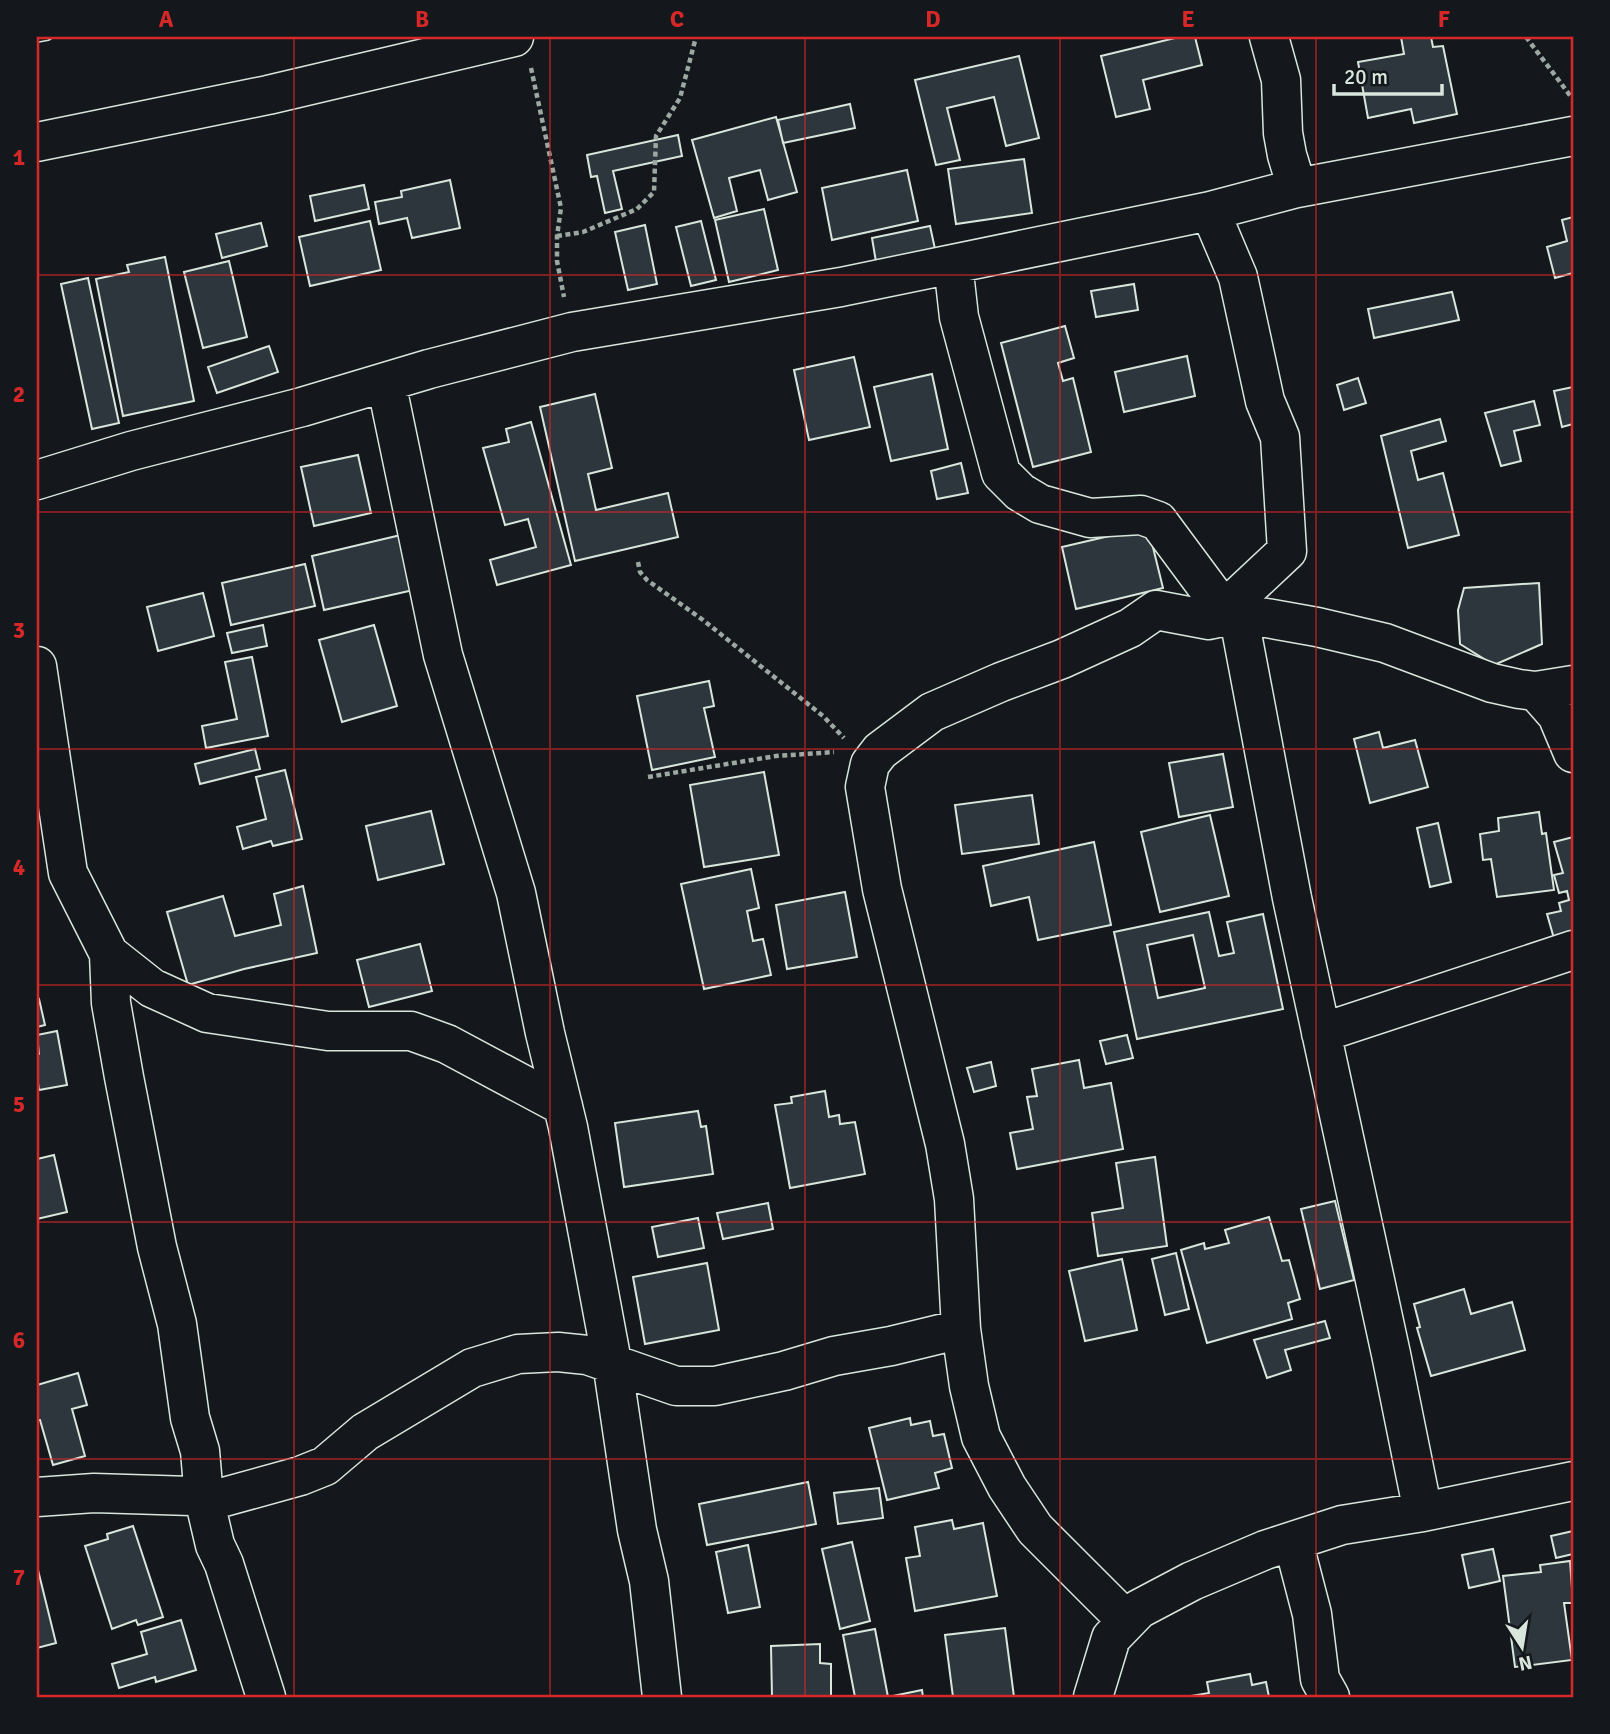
<svg xmlns="http://www.w3.org/2000/svg" width="1610" height="1734" viewBox="0 0 1610 1734" font-family="Signika,sans-serif">
  <style>
    .building { fill: #2c363c; stroke: #d8e6dc; stroke-width: 2; fill-rule: evenodd }
    .lines { fill: none; stroke-linecap: round; stroke-linejoin: round }
    .minor-casing { stroke: #d8e6dc; stroke-width: 41 }
    .path { stroke: #9da8a2; stroke-width: 4.5; stroke-dasharray: 5 3.5; stroke-linecap: butt }
    .minor { stroke: #14181c; stroke-width: 38 }
    .rail-casing { stroke: #d8e6dc; stroke-width: 8 }
    .rail { stroke: #14181c; stroke-width: 5; stroke-dasharray: 16; stroke-linecap: butt }
    .grid { fill: none; stroke: #d62828; stroke-width: 2; stroke-opacity: 0.55 }
    .neatline { fill: none; stroke: #d62828; stroke-width: 2.5 }
    .grid-label { font-size: 23px; text-anchor: middle; font-weight: bold; fill: #d62828 }
  </style>
  <rect width="100%" height="100%" fill="#14181c"/>
  <path class="building" d="M 1179,37 L 1195,37 L 1202,65 L 1143,80 L 1150,109 L 1116,117 L 1101,56 Z
    M 1401,37 L 1431,37 L 1433,47 L 1443,46 L 1457,114 L 1414,123 L 1411,109 L 1368,118 L 1358,62 L 1404,54 Z
    M 1019,56 L 1039,138 L 1006,146 L 994,97 L 947,108 L 960,160 L 936,165 L 915,80 Z
    M 850,104 L 855,128 L 783,143 L 778,120 Z
    M 776,117 L 797,192 L 768,200 L 760,170 L 729,178 L 737,211 L 714,218 L 692,140 Z
    M 678,135 L 682,156 L 613,171 L 622,209 L 605,213 L 597,176 L 591,177 L 587,155 Z
    M 1024,159 L 1032,213 L 956,224 L 948,169 Z
    M 907,170 L 918,221 L 832,240 L 822,188 Z
    M 450,180 L 460,228 L 412,238 L 407,218 L 379,224 L 375,202 L 402,197 L 401,191 Z
    M 364,185 L 369,209 L 315,221 L 310,196 Z
    M 764,209 L 778,270 L 729,282 L 715,220 Z
    M 1573,217 L 1573,273 L 1555,278 L 1547,247 L 1567,241 L 1562,220 Z
    M 370,221 L 381,270 L 310,286 L 299,237 Z
    M 701,221 L 716,280 L 691,286 L 676,227 Z
    M 261,223 L 267,246 L 222,258 L 216,234 Z
    M 645,225 L 657,284 L 628,290 L 615,232 Z
    M 930,226 L 935,249 L 876,262 L 872,238 Z
    M 165,257 L 194,401 L 123,416 L 96,279 L 129,272 L 127,265 Z
    M 229,261 L 247,337 L 203,348 L 184,272 Z
    M 88,278 L 119,423 L 92,429 L 61,284 Z
    M 1134,284 L 1138,310 L 1096,317 L 1091,291 Z
    M 1452,292 L 1459,320 L 1374,338 L 1368,309 Z
    M 1065,326 L 1074,358 L 1058,363 L 1063,381 L 1073,378 L 1091,452 L 1033,467 L 1001,343 Z
    M 269,346 L 278,372 L 217,393 L 208,367 Z
    M 1187,356 L 1195,396 L 1124,412 L 1115,372 Z
    M 854,357 L 870,427 L 809,440 L 794,370 Z
    M 932,374 L 948,449 L 891,461 L 874,387 Z
    M 1358,378 L 1366,403 L 1344,410 L 1337,385 Z
    M 1573,387 L 1573,424 L 1562,427 L 1554,391 Z
    M 595,394 L 612,468 L 588,474 L 596,510 L 668,493 L 678,537 L 575,561 L 540,407 Z
    M 1534,401 L 1540,425 L 1514,431 L 1521,461 L 1501,466 L 1485,413 Z
    M 1440,419 L 1446,441 L 1411,451 L 1418,480 L 1443,473 L 1459,535 L 1408,548 L 1381,436 Z
    M 531,422 L 571,565 L 497,585 L 490,560 L 536,547 L 528,519 L 505,525 L 483,448 L 509,442 L 506,429 Z
    M 358,455 L 371,513 L 314,526 L 301,467 Z
    M 961,463 L 968,493 L 937,499 L 931,471 Z
    M 1148,527 L 1163,588 L 1076,609 L 1062,547 Z
    M 405,534 L 418,589 L 324,610 L 312,556 Z
    M 305,564 L 315,606 L 231,625 L 222,583 Z
    M 1539,583 L 1542,644 L 1494,665 L 1460,644 L 1458,610 L 1464,588 Z
    M 203,593 L 214,636 L 158,651 L 147,607 Z
    M 263,625 L 267,646 L 232,653 L 227,633 Z
    M 374,625 L 397,706 L 342,722 L 319,640 Z
    M 252,657 L 268,736 L 206,748 L 202,726 L 237,719 L 225,662 Z
    M 709,681 L 714,706 L 704,708 L 715,757 L 652,770 L 637,696 Z
    M 1379,732 L 1383,748 L 1415,740 L 1428,787 L 1370,803 L 1354,739 Z
    M 255,749 L 260,769 L 200,784 L 195,764 Z
    M 1223,754 L 1233,807 L 1179,817 L 1169,763 Z
    M 285,770 L 302,839 L 273,846 L 271,841 L 243,849 L 237,827 L 266,819 L 256,777 Z
    M 764,772 L 779,855 L 704,867 L 690,785 Z
    M 1032,795 L 1039,844 L 962,854 L 955,805 Z
    M 431,811 L 444,864 L 378,880 L 366,826 Z
    M 1539,812 L 1542,834 L 1546,833 L 1554,890 L 1497,897 L 1491,859 L 1483,860 L 1480,834 L 1499,831 L 1498,818 Z
    M 1210,815 L 1229,896 L 1160,912 L 1141,832 Z
    M 1438,823 L 1451,882 L 1430,887 L 1417,828 Z
    M 1573,837 L 1573,937 L 1555,942 L 1547,914 L 1561,911 L 1559,903 L 1569,900 L 1567,891 L 1559,893 L 1554,875 L 1563,873 L 1554,842 Z
    M 1094,842 L 1111,925 L 1038,940 L 1029,897 L 991,906 L 983,866 Z
    M 751,869 L 759,908 L 747,911 L 753,941 L 763,939 L 771,975 L 704,989 L 681,884 Z
    M 303,886 L 317,953 L 244,969 L 188,985 L 167,912 L 223,896 L 235,936 L 281,925 L 274,894 Z
    M 845,892 L 857,957 L 787,969 L 776,905 Z
    M 1209,912 L 1219,956 L 1234,953 L 1227,922 L 1263,914 L 1283,1009 L 1137,1039 L 1114,932 ZM 1193,935 L 1205,988 L 1158,998 L 1147,945 Z
    M 420,944 L 432,991 L 369,1007 L 357,960 Z
    M 39,999 L 45,1025 L 37,1027 L 37,1000 Z
    M 57,1031 L 67,1085 L 39,1090 L 37,1076 L 37,1055 L 39,1054 L 37,1035 Z
    M 1127,1035 L 1133,1058 L 1106,1064 L 1100,1041 Z
    M 1079,1060 L 1084,1088 L 1111,1083 L 1123,1149 L 1017,1169 L 1010,1133 L 1033,1129 L 1027,1097 L 1037,1096 L 1032,1069 Z
    M 991,1062 L 996,1086 L 974,1092 L 967,1068 Z
    M 825,1091 L 829,1117 L 839,1115 L 840,1124 L 855,1122 L 865,1174 L 790,1188 L 775,1105 L 792,1103 L 791,1097 Z
    M 698,1111 L 701,1127 L 706,1126 L 713,1174 L 624,1187 L 615,1123 Z
    M 54,1155 L 67,1212 L 37,1219 L 37,1159 Z
    M 1155,1157 L 1167,1246 L 1098,1256 L 1092,1213 L 1123,1208 L 1116,1163 Z
    M 1335,1201 L 1354,1280 L 1320,1289 L 1301,1209 Z
    M 768,1203 L 773,1229 L 723,1239 L 717,1213 Z
    M 1269,1217 L 1282,1261 L 1289,1260 L 1300,1299 L 1288,1303 L 1292,1319 L 1207,1343 L 1181,1250 L 1204,1243 L 1205,1249 L 1229,1243 L 1225,1230 Z
    M 698,1218 L 704,1248 L 658,1257 L 652,1227 Z
    M 1176,1253 L 1189,1309 L 1165,1315 L 1152,1259 Z
    M 1122,1259 L 1137,1330 L 1085,1341 L 1069,1271 Z
    M 707,1263 L 719,1330 L 645,1344 L 633,1277 Z
    M 1464,1289 L 1471,1314 L 1512,1302 L 1525,1350 L 1431,1376 L 1417,1328 L 1420,1327 L 1414,1304 Z
    M 1325,1321 L 1330,1338 L 1285,1350 L 1291,1370 L 1267,1378 L 1254,1340 Z
    M 78,1373 L 87,1405 L 72,1409 L 85,1456 L 53,1465 L 40,1420 L 37,1420 L 37,1385 Z
    M 910,1418 L 911,1425 L 930,1421 L 933,1436 L 944,1434 L 952,1468 L 935,1473 L 939,1488 L 887,1500 L 869,1428 Z
    M 808,1482 L 816,1524 L 707,1545 L 699,1504 Z
    M 879,1488 L 883,1518 L 838,1524 L 834,1493 Z
    M 952,1520 L 954,1529 L 983,1523 L 997,1596 L 915,1611 L 906,1558 L 920,1556 L 915,1527 Z
    M 133,1526 L 163,1617 L 138,1625 L 136,1620 L 112,1629 L 85,1546 L 108,1539 L 107,1534 Z
    M 1573,1531 L 1573,1554 L 1556,1558 L 1551,1536 Z
    M 852,1542 L 870,1621 L 840,1629 L 822,1549 Z
    M 748,1545 L 760,1607 L 728,1613 L 716,1552 Z
    M 1493,1549 L 1500,1581 L 1469,1588 L 1462,1555 Z
    M 1570,1561 L 1573,1603 L 1564,1603 L 1572,1660 L 1515,1667 L 1503,1576 L 1541,1572 L 1540,1565 Z
    M 37,1566 L 56,1643 L 37,1648 Z
    M 181,1620 L 196,1670 L 156,1682 L 155,1677 L 119,1688 L 112,1664 L 147,1654 L 141,1632 Z
    M 1005,1628 L 1014,1697 L 953,1697 L 945,1635 Z
    M 875,1629 L 888,1697 L 922,1690 L 923,1697 L 855,1697 L 843,1635 Z
    M 820,1644 L 820,1663 L 831,1664 L 831,1697 L 772,1697 L 771,1646 Z
    M 1250,1674 L 1252,1685 L 1266,1682 L 1269,1697 L 1185,1697 L 1209,1693 L 1207,1682 Z"/>
  <g class="lines">
    <g class="minor-casing">
      <path id="minor" d="M 1269,37 L 1281,80 L 1283,133 L 1287,155 L 1297,188
        M 37,142 L 268,95 L 514,37
        M 953,264 L 959,317 L 1001,473 L 1020,492 L 1040,504 L 1090,518 L 1141,515 L 1158,521 L 1224,610
        M 386,382 L 443,655 L 516,893 L 545,1033 L 568,1127 L 612,1362 L 637,1530 L 649,1581 L 662,1697
        M 37,480 L 131,451 L 302,407 L 429,369 L 572,332 L 841,287 L 1210,211 L 1297,188 L 1573,136
        M 1238,613 L 1292,898 L 1391,1354 L 1423,1512
        M 1213,619 L 1238,613 L 1317,627 L 1385,643 L 1492,683 L 1519,689 L 1536,691 L 1573,685
        M 37,666 L 68,873 L 109,954 L 111,1003 L 124,1077 L 157,1247 L 177,1324 L 190,1418 L 200,1451 L 204,1498 L 215,1545 L 224,1564 L 266,1697
        M 1536,691 L 1557,715 L 1573,753
        M 109,954 L 152,988 L 207,1013 L 328,1031 L 411,1031 L 447,1044 L 563,1106
        M 1321,1033 L 1573,950
        M 37,1497 L 94,1493 L 224,1497 L 300,1476 L 325,1466 L 365,1432 L 472,1368 L 518,1354 L 558,1352 L 587,1355 L 676,1386 L 715,1386 L 784,1371 L 834,1356 L 891,1346 L 961,1329
        M 1293,1541 L 1312,1614 L 1320,1679 L 1330,1697
        M 1127,1621 L 1035,1529 L 1007,1487 L 981,1437 L 969,1386 L 961,1329 L 954,1199 L 945,1144 L 882,889 L 865,787 L 870,764 L 880,751 L 932,712 L 1001,682 L 1062,659 L 1130,628 L 1156,610 L 1209,620 L 1224,610 L 1287,551 L 1280,437 L 1265,401 L 1238,277 L 1210,211
        M 1093,1697 L 1111,1638 L 1139,1609 L 1192,1581 L 1265,1550 L 1342,1525 L 1423,1512 L 1573,1481"/>
    </g>
    <path class="path" d="M 1526,37 L 1572,98
      M 37,39 L 48,37
      M 531,68 L 561,208 L 557,236 L 557,261 L 564,297
      M 557,236 L 583,232 L 637,209 L 654,192 L 656,136 L 680,98 L 696,37
      M 638,562 L 640,572 L 647,580 L 703,620 L 823,716 L 844,738
      M 648,777 L 776,756 L 834,752"/>
    <use href="#minor" class="minor"/>
    <g class="rail-casing">
      <path id="rail" d="M 37,39 L 48,37"/>
    </g>
    <use href="#rail" class="rail"/>
  </g>
  <path class="grid" d="M 294,37 L 294,1697M 550,37 L 550,1697M 805,37 L 805,1697M 1060,37 L 1060,1697M 1316,37 L 1316,1697M 37,275 L 1573,275M 37,512 L 1573,512M 37,749 L 1573,749M 37,985 L 1573,985M 37,1222 L 1573,1222M 37,1459 L 1573,1459"/>
  <rect width="1610" height="1734" fill="none" stroke="#14181c" stroke-width="77"/>
  <g transform="translate(1522 1647) rotate(168)" stroke="#14181c" stroke-width="5" paint-order="stroke">
  <path d="M0-5L12 26L0 18L-12 26Z" fill="#d8e6dc"/>
  <text y="-10" font-size="19" font-weight="bold" text-anchor="middle" fill="#d8e6dc">N</text>
  </g>
  <path d="M1334 84v10h108v-10" fill="none" stroke="#d8e6dc" stroke-width="3.5"/>
  <text x="1344" y="84" font-size="21" fill="#d8e6dc" stroke="#14181c" stroke-width="5" paint-order="stroke">20 m</text>
  <rect x="38" y="38" width="1534" height="1658" class="neatline"/>
  <g class="grid-label">
    <text x="166" y="27">A</text>
    <text x="422" y="27">B</text>
    <text x="677" y="27">C</text>
    <text x="933" y="27">D</text>
    <text x="1188" y="27">E</text>
    <text x="1444" y="27">F</text>
    <text x="19" y="165">1</text>
    <text x="19" y="402">2</text>
    <text x="19" y="638">3</text>
    <text x="19" y="875">4</text>
    <text x="19" y="1112">5</text>
    <text x="19" y="1348">6</text>
    <text x="19" y="1585">7</text>
  </g>
</svg>
